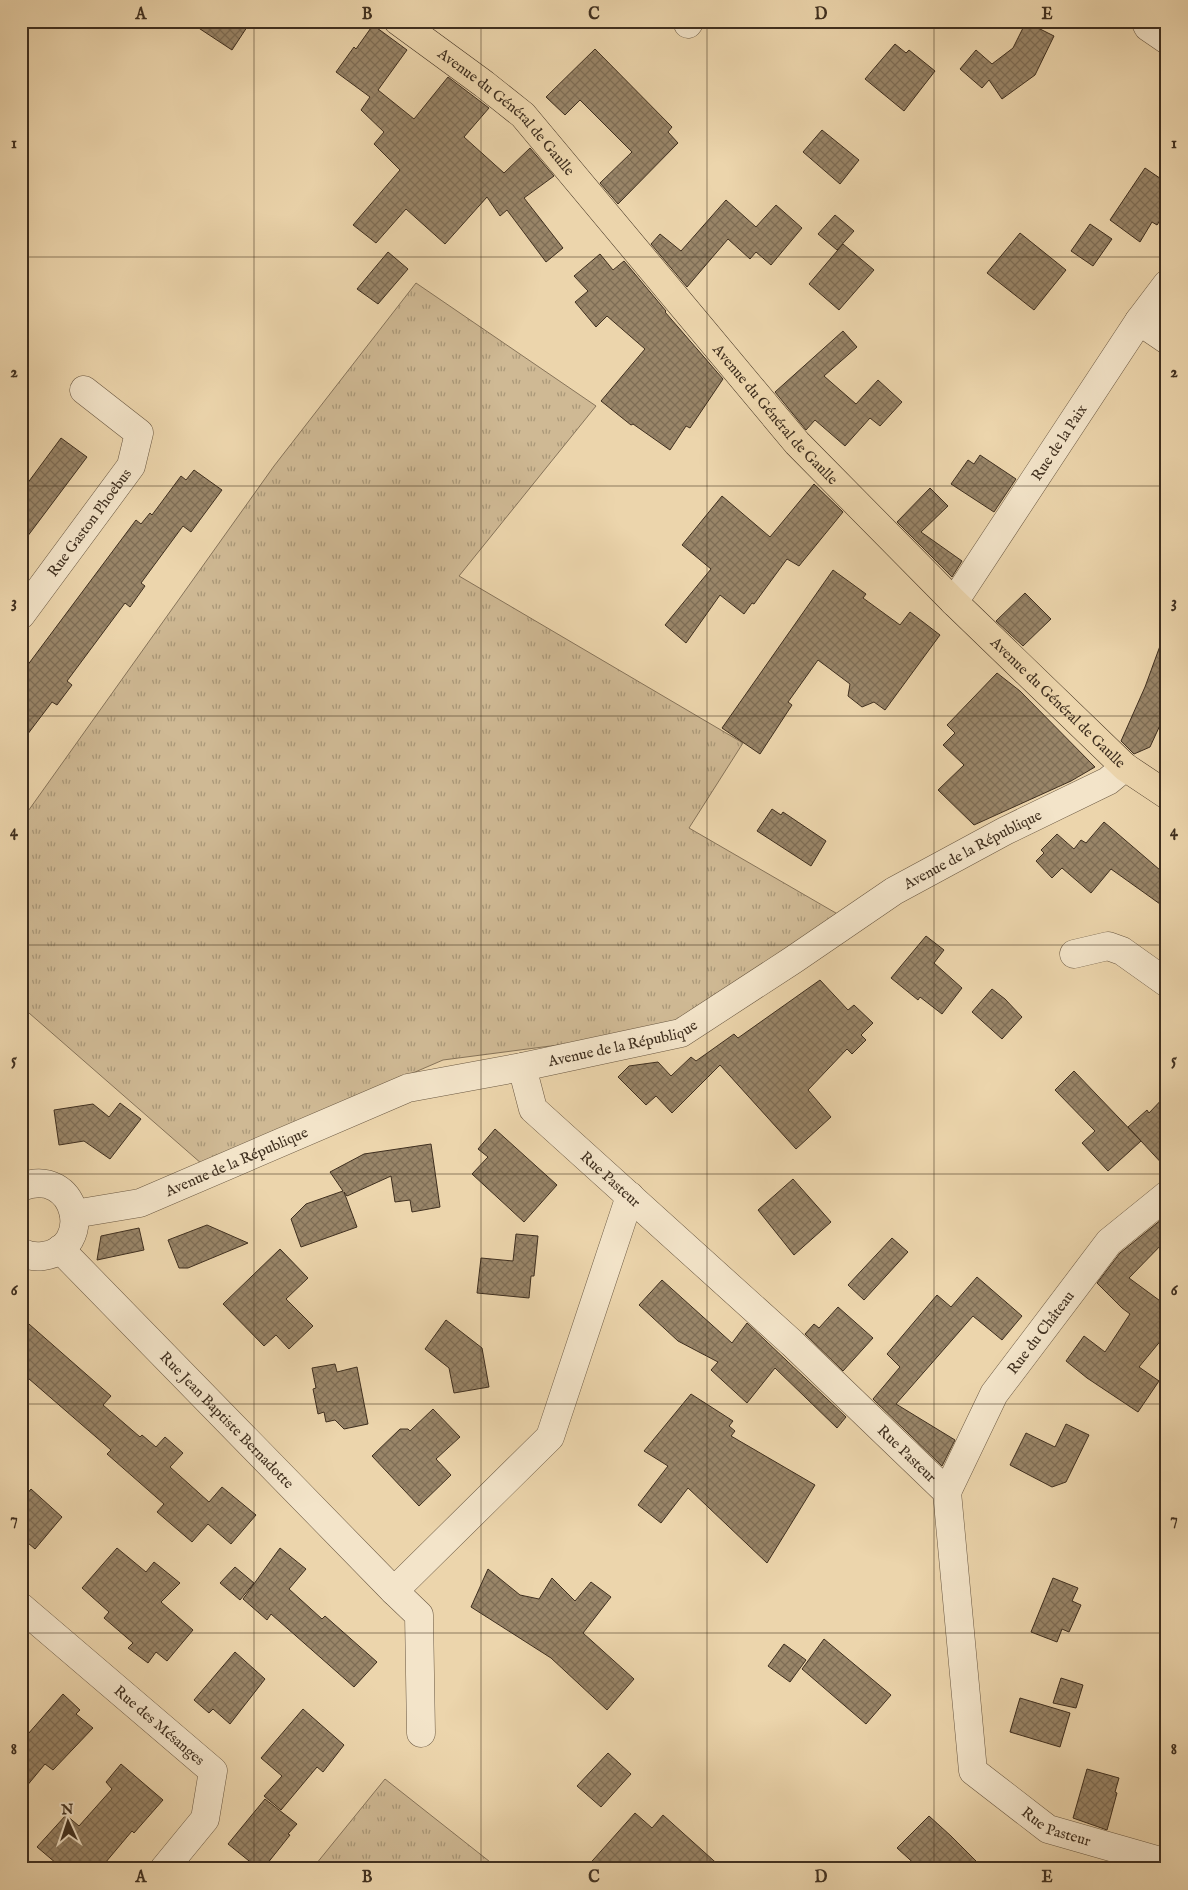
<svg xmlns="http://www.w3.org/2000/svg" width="1188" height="1890" viewBox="0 0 1188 1890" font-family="'IM FELL English',serif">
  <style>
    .grass { fill: url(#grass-tufts); stroke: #87745a }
    .building { fill: url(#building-cross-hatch); stroke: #3f2f1f }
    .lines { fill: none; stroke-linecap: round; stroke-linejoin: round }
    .minor-casing { stroke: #6a5842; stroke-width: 29 }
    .major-casing { stroke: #3f2f1f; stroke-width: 29 }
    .minor { stroke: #f3e4c9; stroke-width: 28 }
    .major { stroke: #ecd5ac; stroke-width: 28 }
    .grid { fill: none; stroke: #3f2f1f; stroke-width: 1; stroke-opacity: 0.55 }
    .labels { text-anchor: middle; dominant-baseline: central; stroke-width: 5; stroke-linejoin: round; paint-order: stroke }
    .street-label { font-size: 15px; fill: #3f2f1f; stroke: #f3e4c9 }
    .neatline { fill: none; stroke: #3f2f1f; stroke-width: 2 }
    .grid-label { font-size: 16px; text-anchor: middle; font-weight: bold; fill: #3f2f1f }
  </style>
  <defs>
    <pattern id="grass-tufts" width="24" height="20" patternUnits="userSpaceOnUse" patternTransform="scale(1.25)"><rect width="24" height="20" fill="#cfb994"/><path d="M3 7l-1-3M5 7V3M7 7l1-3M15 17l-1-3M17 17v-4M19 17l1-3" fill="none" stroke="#a99778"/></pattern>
    <pattern id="building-cross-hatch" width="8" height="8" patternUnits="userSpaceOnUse" patternTransform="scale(1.25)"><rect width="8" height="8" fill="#998568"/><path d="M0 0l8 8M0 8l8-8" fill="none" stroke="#7e6d55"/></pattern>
  </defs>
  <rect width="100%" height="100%" fill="#ecd5ac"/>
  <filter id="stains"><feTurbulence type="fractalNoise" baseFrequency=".004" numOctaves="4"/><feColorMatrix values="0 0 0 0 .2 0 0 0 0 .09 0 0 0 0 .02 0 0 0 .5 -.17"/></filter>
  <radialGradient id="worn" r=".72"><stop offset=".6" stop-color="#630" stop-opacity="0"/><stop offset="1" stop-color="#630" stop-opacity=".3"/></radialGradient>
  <path class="grass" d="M 416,283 L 596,406 L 459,576 L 743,743 L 689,828 L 841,916 L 681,1029 L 443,1060 L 202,1164 L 21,1006 L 21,821 L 274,466 Z
    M 385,1779 L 499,1869 L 312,1869 Z"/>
  <path class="building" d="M 188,21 L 251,21 L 232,50 Z
    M 1026,22 L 1054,36 L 1035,75 L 1002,99 L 989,80 L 982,88 L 960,69 L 976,50 L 992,64 L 1013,48 Z
    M 373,25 L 407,50 L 378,90 L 414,119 L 448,77 L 489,108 L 464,137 L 504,173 L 530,148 L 554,176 L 524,198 L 563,248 L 546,262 L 507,210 L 500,216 L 487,197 L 445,244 L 406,209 L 376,243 L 353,225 L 400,170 L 374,144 L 384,132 L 361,110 L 370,97 L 336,72 L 354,47 L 356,49 Z
    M 895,44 L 906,53 L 909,50 L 935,71 L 904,111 L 865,79 Z
    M 595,49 L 672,127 L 668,132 L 678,143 L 618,204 L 600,183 L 632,152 L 580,100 L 565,115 L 546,97 Z
    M 822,130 L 859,160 L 840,184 L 803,152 Z
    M 1145,168 L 1167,183 L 1167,210 L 1157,225 L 1152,222 L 1140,242 L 1110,220 Z
    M 726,200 L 756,227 L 776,205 L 802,228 L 771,265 L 756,252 L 750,259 L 728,239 L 687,287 L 651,244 L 660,234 L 681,251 Z
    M 835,215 L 854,231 L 837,250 L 818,234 Z
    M 1090,224 L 1112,239 L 1093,266 L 1071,251 Z
    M 1020,233 L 1066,270 L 1034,310 L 987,273 Z
    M 843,244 L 874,270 L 839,310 L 809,284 Z
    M 388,252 L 408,269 L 378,304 L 357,289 Z
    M 600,254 L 613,270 L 624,261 L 666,311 L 665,312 L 723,379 L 690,428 L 686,426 L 670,450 L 633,424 L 631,425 L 601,401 L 645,349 L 607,316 L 596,327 L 575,302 L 588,291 L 574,276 Z
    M 843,331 L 857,347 L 824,376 L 856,404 L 878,380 L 902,402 L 880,426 L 870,418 L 845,446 L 815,420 L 806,430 L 775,392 Z
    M 61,438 L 87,457 L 21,545 L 21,492 Z
    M 980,455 L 1016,479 L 994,512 L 951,484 L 968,460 L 974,464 Z
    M 194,470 L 222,490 L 191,532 L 183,526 L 141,583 L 145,586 L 130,607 L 125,603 L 67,681 L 72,685 L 57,705 L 52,702 L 21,743 L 21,674 L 136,520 L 141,524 L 150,513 L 152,515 L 181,476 L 186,480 Z
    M 814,484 L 843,512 L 799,566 L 787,559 L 754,604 L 752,603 L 744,614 L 720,595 L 686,643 L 665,625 L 711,569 L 682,545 L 722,496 L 770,537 Z
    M 930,488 L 948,506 L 921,532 L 962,561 L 952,577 L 897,522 Z
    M 833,570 L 866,594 L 863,598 L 900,625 L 910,612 L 940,635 L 885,710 L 874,702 L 862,707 L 848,696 L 850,684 L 818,660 L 788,702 L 792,705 L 760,754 L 722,728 Z
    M 1025,593 L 1051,619 L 1023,646 L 996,621 Z
    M 1164,635 L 1167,636 L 1167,710 L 1150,747 L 1134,754 L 1121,741 L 1145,687 Z
    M 997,673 L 1020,691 L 1095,767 L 1071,781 L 974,825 L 938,790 L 964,765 L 943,745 L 955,733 L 947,725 Z
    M 772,809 L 781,815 L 783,812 L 826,841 L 811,866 L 757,831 Z
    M 1104,822 L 1167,876 L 1167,909 L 1111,869 L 1091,893 L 1062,868 L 1052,878 L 1036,861 L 1044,853 L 1041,850 L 1057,834 L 1074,849 L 1081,840 L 1086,843 Z
    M 926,936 L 944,950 L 934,963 L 962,988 L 942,1014 L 920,997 L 918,1000 L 891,978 Z
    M 820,980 L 848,1010 L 854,1005 L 873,1023 L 861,1035 L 866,1040 L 852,1054 L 847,1049 L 808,1090 L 831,1117 L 796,1149 L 720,1065 L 672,1113 L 656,1096 L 646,1105 L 618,1077 L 629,1066 L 658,1062 L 671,1076 L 691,1057 L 696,1061 L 734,1034 L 738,1038 Z
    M 992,989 L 1005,999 L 1022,1017 L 1002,1039 L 972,1012 Z
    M 1074,1071 L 1141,1141 L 1108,1171 L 1082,1143 L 1095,1131 L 1055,1090 Z
    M 1167,1094 L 1167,1169 L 1128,1127 L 1147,1110 L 1149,1113 Z
    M 120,1103 L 141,1119 L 110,1159 L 84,1141 L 59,1145 L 54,1110 L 93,1104 L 109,1117 Z
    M 495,1129 L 557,1185 L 524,1222 L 472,1174 L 488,1157 L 478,1149 Z
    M 431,1144 L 440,1207 L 412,1212 L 410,1200 L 395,1202 L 391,1176 L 347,1196 L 344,1192 L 357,1227 L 301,1247 L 291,1219 L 306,1204 L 343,1191 L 330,1172 L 364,1154 Z
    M 793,1179 L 831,1222 L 794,1255 L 758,1210 Z
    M 1167,1215 L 1167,1239 L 1129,1278 L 1167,1306 L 1167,1333 L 1139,1367 L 1159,1381 L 1138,1412 L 1087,1378 L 1066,1361 L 1084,1336 L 1105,1352 L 1130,1314 L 1122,1308 L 1097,1283 L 1120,1253 Z
    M 207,1225 L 248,1243 L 188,1268 L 179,1268 L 168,1240 Z
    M 139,1228 L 144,1250 L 97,1260 L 101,1236 Z
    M 516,1234 L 538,1236 L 534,1276 L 531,1276 L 529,1298 L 477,1293 L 481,1258 L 513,1261 Z
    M 892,1238 L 908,1252 L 864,1300 L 848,1285 Z
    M 280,1249 L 308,1278 L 286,1299 L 313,1326 L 289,1349 L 276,1335 L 264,1346 L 223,1304 Z
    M 977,1277 L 1022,1316 L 1002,1340 L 973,1316 L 896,1404 L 955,1440 L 942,1466 L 873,1399 L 900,1367 L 887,1354 L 937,1295 L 951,1307 Z
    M 662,1280 L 732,1343 L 747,1323 L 846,1417 L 837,1428 L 775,1368 L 747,1403 L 711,1370 L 718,1362 L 678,1341 L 639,1305 Z
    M 838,1307 L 873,1338 L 843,1371 L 805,1334 L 814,1324 L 819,1328 Z
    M 21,1317 L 111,1396 L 103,1405 L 140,1437 L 142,1435 L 156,1447 L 165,1437 L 183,1453 L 170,1467 L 209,1502 L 222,1487 L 256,1515 L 231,1544 L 208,1524 L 192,1542 L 157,1512 L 164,1504 L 107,1454 L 111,1450 L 21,1372 Z
    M 446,1320 L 482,1348 L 489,1387 L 454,1393 L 449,1368 L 425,1349 Z
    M 335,1364 L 337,1372 L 357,1367 L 368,1424 L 344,1429 L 335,1420 L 326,1422 L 324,1412 L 318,1414 L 313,1389 L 316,1388 L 312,1368 Z
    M 691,1394 L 733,1421 L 729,1426 L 735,1431 L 731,1436 L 815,1485 L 767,1563 L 688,1488 L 661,1523 L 638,1505 L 668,1466 L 644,1451 Z
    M 433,1409 L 460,1437 L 436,1459 L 451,1475 L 419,1506 L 372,1456 L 400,1429 L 408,1429 L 410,1431 Z
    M 1066,1424 L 1089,1435 L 1066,1482 L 1052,1487 L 1010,1465 L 1026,1433 L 1055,1447 Z
    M 31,1489 L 62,1517 L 35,1549 L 21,1537 L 21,1501 Z
    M 117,1548 L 146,1572 L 154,1562 L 180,1583 L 161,1602 L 193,1630 L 167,1661 L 156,1652 L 148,1663 L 128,1648 L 133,1643 L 104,1618 L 109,1612 L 82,1588 Z
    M 280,1548 L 306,1569 L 289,1589 L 322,1619 L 325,1616 L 377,1662 L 354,1687 L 271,1614 L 267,1620 L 243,1599 Z
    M 235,1567 L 254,1583 L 240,1600 L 220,1583 Z
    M 488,1569 L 520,1595 L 539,1599 L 552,1578 L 575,1601 L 591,1582 L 611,1597 L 583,1633 L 634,1679 L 607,1710 L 551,1658 L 471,1607 Z
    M 1053,1578 L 1078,1588 L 1072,1601 L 1081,1605 L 1069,1632 L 1062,1629 L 1057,1642 L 1031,1632 Z
    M 824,1639 L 891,1695 L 866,1724 L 802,1669 Z
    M 784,1644 L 806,1660 L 790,1682 L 768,1666 Z
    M 235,1652 L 265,1679 L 230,1724 L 213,1709 L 209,1713 L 194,1700 Z
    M 1061,1678 L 1083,1685 L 1076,1708 L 1053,1703 Z
    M 63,1694 L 80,1710 L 76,1714 L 93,1728 L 53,1770 L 45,1764 L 21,1793 L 21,1742 Z
    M 1020,1698 L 1070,1713 L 1060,1747 L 1010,1732 Z
    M 303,1709 L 344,1745 L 323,1772 L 317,1767 L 281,1810 L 264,1796 L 282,1776 L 261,1758 Z
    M 608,1753 L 631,1774 L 601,1807 L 577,1786 Z
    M 121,1764 L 163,1800 L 134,1833 L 132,1831 L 100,1869 L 63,1869 L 37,1847 L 66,1815 L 79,1826 L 112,1789 L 106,1782 Z
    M 1087,1769 L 1119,1778 L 1115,1792 L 1117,1793 L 1107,1830 L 1073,1818 Z
    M 265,1799 L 297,1824 L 288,1834 L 290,1835 L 263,1869 L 259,1869 L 228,1844 Z
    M 635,1813 L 652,1828 L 663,1815 L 723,1869 L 585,1869 Z
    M 929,1816 L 951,1836 L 984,1869 L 920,1869 L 897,1848 Z"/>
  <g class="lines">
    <g class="minor-casing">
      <g id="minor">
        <path d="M 1145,21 L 1148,27 L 1167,40"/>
        <path d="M 688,24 L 690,21"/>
        <path d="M 1139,321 L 1167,340"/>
        <path id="s1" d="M 954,602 L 1139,321 L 1167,284"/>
        <path id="s2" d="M 21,615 L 131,466 L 139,433 L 84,390"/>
        <path d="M 1074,954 L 1108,946 L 1122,951 L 1167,983"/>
        <path id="s3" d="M 522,1067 L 533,1109 L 792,1343 L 947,1492 L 973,1771 L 1048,1829 L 1167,1863"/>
        <path d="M 21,1187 C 77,1165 96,1249 43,1256 C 36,1257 28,1256 21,1252"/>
        <path id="s4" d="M 74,1214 L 140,1203 L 408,1088 L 522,1067 L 681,1033 L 793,960 L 894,891 L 1005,831 L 1108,781 L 1125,767"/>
        <path id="s5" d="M 60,1249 L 394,1591 L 550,1437 L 630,1196"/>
        <path id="s6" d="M 947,1492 L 994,1394 L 1109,1242 L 1167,1195"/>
        <path d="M 394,1591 L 419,1615 L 421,1733"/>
        <path id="s7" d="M 21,1607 L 213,1771 L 205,1819 L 164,1869"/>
      </g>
    </g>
    <g class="major-casing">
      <g id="major">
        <path id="s8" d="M 398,21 L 484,84 L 523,115 L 797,443 L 954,602 L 1125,767 L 1167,795"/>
      </g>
    </g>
    <use href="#minor" class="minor"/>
    <use href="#major" class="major"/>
  </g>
  <path class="grid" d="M 254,21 L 254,1869M 481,21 L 481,1869M 707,21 L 707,1869M 934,21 L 934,1869M 21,257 L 1167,257M 21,486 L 1167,486M 21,716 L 1167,716M 21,945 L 1167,945M 21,1174 L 1167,1174M 21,1404 L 1167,1404M 21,1633 L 1167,1633"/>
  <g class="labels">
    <g class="street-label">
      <text stroke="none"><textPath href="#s8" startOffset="142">Avenue du Général de Gaulle</textPath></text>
      <text stroke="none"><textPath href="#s8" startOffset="548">Avenue du Général de Gaulle</textPath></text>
      <text stroke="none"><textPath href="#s1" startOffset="191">Rue de la Paix</textPath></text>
      <text stroke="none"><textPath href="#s2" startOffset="115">Rue Gaston Phoebus</textPath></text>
      <text stroke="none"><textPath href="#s8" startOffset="952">Avenue du Général de Gaulle</textPath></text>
      <text stroke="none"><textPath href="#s4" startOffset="982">Avenue de la République</textPath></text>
      <text stroke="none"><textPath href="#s4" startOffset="578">Avenue de la République</textPath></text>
      <text stroke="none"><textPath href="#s4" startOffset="172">Avenue de la République</textPath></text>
      <text stroke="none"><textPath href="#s3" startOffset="148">Rue Pasteur</textPath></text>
      <text stroke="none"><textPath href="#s6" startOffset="186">Rue du Château</textPath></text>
      <text stroke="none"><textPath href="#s5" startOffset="239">Rue Jean Baptiste Bernadotte</textPath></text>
      <text stroke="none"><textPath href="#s3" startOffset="552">Rue Pasteur</textPath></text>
      <text stroke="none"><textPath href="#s7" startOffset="182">Rue des Mésanges</textPath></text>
      <text stroke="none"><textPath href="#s3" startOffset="989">Rue Pasteur</textPath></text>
    </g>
  </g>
  <rect width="1188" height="1890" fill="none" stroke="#ecd5ac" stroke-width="55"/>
  <g transform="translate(68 1822) rotate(357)" stroke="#f3e4c9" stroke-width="4" paint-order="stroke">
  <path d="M0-4L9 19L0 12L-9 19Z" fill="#3f2f1f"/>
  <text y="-8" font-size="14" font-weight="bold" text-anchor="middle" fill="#3f2f1f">N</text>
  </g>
  <rect x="28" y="28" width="1132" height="1834" class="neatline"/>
  <g class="grid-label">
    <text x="141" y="19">A</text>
    <text x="367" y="19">B</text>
    <text x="594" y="19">C</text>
    <text x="821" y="19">D</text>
    <text x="1047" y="19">E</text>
    <text x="14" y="148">1</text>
    <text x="1174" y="148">1</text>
    <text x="14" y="377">2</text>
    <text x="1174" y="377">2</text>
    <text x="14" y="607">3</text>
    <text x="1174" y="607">3</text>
    <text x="14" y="836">4</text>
    <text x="1174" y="836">4</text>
    <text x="14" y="1065">5</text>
    <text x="1174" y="1065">5</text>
    <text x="14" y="1295">6</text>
    <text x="1174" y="1295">6</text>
    <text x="14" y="1524">7</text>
    <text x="1174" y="1524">7</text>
    <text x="14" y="1754">8</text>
    <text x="1174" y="1754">8</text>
    <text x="141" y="1882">A</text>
    <text x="367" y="1882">B</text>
    <text x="594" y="1882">C</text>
    <text x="821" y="1882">D</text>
    <text x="1047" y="1882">E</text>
  </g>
  <rect width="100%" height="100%" filter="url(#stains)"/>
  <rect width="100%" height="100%" fill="url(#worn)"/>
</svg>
